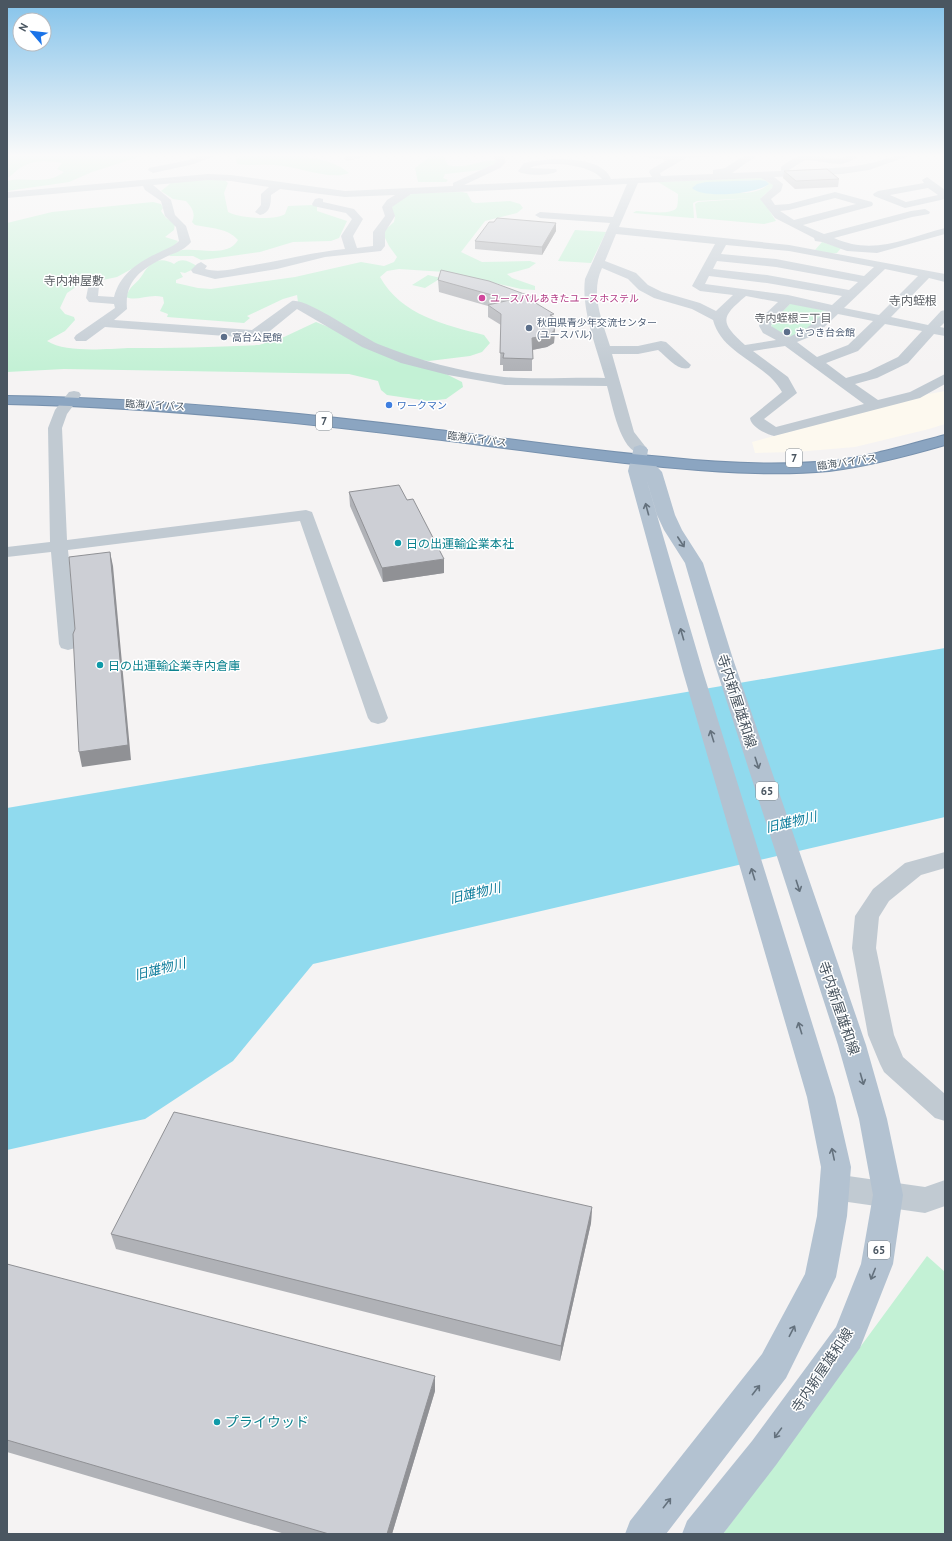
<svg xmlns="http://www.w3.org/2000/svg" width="952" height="1541" viewBox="0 0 952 1541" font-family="'PT Sans','Noto Sans JP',sans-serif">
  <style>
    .commercial { fill: #fdf9ef }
    .green { fill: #c3f1d5; fill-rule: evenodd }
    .water { fill: #90daee }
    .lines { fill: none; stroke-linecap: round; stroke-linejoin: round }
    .highway-casing { stroke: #7690ad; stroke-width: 2 }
    .minor { fill: #c1cad2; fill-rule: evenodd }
    .major { fill: #b3c2d1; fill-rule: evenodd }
    .highway { fill: #8ba5c1; fill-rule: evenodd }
    .wall { fill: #b0b2b7 }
    .shaded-wall { fill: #909195 }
    .building { fill: #cdcfd5; stroke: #909195 }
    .oneway { stroke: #64717d }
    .hotel-dot { fill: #d1479c; stroke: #fff; stroke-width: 1.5 }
    .service-dot { fill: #5c6f8a; stroke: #fff; stroke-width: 1.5 }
    .shop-dot { fill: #3f7fe0; stroke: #fff; stroke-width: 1.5 }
    .culture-dot { fill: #0f9aa8; stroke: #fff; stroke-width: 1.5 }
    .labels { text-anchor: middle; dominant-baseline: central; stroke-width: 3; stroke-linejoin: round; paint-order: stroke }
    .far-hotel-label { font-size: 10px; fill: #b23c85; stroke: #fff; text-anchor: start }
    .far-service-label { font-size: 10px; fill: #4e5e75; stroke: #fff; text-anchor: start }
    .far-street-label { font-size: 10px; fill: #4a5661; stroke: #fff }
    .far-shop-label { font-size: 10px; fill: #366cbe; stroke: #fff; text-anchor: start }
    .far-neighbourhood-label { font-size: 11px; fill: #5f6368; stroke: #fff }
    .shield { fill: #fff; stroke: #808990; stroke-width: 1 }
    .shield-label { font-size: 11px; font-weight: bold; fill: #4a5661 }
    .far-quarter-label { font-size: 12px; fill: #5f6368; stroke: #fff }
    .culture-label { font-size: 12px; fill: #0d838f; stroke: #fff; text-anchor: start }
    .water-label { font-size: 13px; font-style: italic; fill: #0c7c9b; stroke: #fff }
    .near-street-label { font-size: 14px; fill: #4a5661; stroke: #fff }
    .near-culture-label { font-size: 14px; fill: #0d838f; stroke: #fff; text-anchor: start }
  </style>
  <rect width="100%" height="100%" fill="#f5f3f3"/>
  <path class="commercial" d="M 945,391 L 945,424 L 929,429 L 855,447 L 796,452 L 755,453 L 752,442 L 923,395 Z"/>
  <path class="green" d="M 7,154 L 148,154 L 92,172 L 69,182 L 7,191 L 7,181 C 26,176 46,186 64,172 L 57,169 L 62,163 C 49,160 31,160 20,168 C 15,171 13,175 7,178 Z
    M 243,154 C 271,154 328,153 349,173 C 330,181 297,166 275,165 C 262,164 250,166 237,164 L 236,159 Z
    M 427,154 L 442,154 L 448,165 C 466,170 480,159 495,161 L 496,163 L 481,170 L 445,174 L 443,178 L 448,180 L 446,182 L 418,182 L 415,168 L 428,158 Z
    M 763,178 L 773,183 L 773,187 L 761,198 L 776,221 L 764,224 L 697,218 L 695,204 L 698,202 L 753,198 L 697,201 L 693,203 L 694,218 L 692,218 L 633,213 L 636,211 C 645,211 673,216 677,207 C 678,204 678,197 678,194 L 658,182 ZM 751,180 L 766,181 L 768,185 C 749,200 718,190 697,184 Z
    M 198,179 L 225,180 L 228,183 L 224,193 L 228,212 C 238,218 276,221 285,214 L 288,206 L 313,205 L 317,206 L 317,211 L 347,221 L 339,238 L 331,241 L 293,242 L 260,252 L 210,259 L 201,260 L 193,256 L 169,256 C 183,240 225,263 238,240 C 228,228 210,228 195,225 L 192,222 C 196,213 192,208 186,201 L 173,199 L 161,191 L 171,183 Z
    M 462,192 L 467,193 L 472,202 L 476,203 L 510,201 L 520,204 L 523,208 L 517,213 L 485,221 L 461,252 L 482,262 L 530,261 L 536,263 L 529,268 L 507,274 L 512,278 L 535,286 L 535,290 L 521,289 L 445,272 L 399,269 L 387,271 L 380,277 C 401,315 445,325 484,335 L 490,343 L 482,352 L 470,356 L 429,361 L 405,358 L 372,344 L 298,302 L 297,295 L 283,299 L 247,316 L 250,318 L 244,323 L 167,317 L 168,314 L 160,311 L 164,303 L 163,297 C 149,293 137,302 126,297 C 130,285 137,284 143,274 C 150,262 160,256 174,264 C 182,257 189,261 198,267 L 185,273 L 180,272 L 183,277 L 176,280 L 176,283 L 198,288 L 211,289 L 295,277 L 361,262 L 384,266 L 394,262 L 397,257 L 389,246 L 385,238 L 385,230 L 394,222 L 395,217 L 391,207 L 407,196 L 414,193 Z
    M 153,202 L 161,204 L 163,208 L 161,211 L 166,218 L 175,223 L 174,230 L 165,237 L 178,241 L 175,245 L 117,277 L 79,285 L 67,293 L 60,308 L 65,314 L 74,317 L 75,320 L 65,331 L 47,341 C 66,353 105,349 128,348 C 172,348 215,347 259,345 L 284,337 L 316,322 L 446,374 L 462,382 L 463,387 L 446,399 L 428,401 L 387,395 L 381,390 L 378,381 L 349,374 L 64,369 L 7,372 L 7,223 L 52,212 Z
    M 575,230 L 606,232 L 591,263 L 558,261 Z
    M 822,242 L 841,248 L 837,253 L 829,254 L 815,250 Z
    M 428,275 L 441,278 L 425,288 L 412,285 Z
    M 791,303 L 827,311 C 813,325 785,354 770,323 Z
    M 927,1256 L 945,1272 L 945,1534 L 723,1534 Z"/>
  <path class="water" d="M 760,180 L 766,181 L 769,184 C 757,194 702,199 692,188 L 697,184 L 706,182 Z
    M 945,648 L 945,817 L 313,964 L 233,1061 L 145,1119 L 7,1150 L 7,808 Z"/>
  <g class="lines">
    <g class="highway-casing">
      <path id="highway" d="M 7,396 C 146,398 285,411 423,428 C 503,438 583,450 663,457 C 718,463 774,466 829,461 C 869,457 907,445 945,435 L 945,445 C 907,456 869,466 829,471 C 775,476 718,472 663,467 C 586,460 510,448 433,439 C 291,421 150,407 7,404 Z"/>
    </g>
    <path class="minor" d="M 204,154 L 219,154 L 194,164 L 153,173 L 148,170 L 149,168 L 189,160 Z
      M 352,154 L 369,154 L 367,156 L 348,161 L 343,158 Z
      M 493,154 L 503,154 L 506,162 L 500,168 L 464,185 L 602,179 C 591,164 546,160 530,168 L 556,169 L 557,171 C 552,176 523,176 518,171 L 524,163 C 544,158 602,154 611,179 L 652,177 L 649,172 L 650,170 L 667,160 L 645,157 L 640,154 L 675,156 L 679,154 L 713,154 L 708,157 L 686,158 L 660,173 L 661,176 L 713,174 L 713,170 L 725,168 L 747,154 L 759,154 L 732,173 L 781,171 L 781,167 C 805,148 808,158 835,158 C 843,158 850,154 859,154 C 844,173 822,158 803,161 L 789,170 C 815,169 841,169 866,164 C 884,161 894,154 914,154 L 869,170 L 842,174 L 774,177 L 783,184 L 781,191 L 771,199 L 775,205 L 789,204 L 835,192 L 872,202 L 873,204 L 872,206 L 803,225 L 824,234 L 911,211 L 925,209 L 930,212 L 929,214 L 912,217 L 834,238 C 874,256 905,238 945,228 L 945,234 L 877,253 L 847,251 L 822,242 L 815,241 L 814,238 L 775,218 L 760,199 L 772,188 L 773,185 L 761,178 L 638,183 L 619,227 L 789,245 L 945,274 L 945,282 L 929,278 L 891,317 L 928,325 L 941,311 L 945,310 L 945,322 L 940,327 L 945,328 L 945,336 L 934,334 L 908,363 L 877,378 L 855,384 L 878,400 L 910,392 L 945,374 L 945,384 L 920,398 L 774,436 C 766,434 751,427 750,418 L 782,392 C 767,363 722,355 713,320 L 692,309 L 654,298 L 639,290 L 628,279 L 602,268 C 590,294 602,320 610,346 L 638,346 L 661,341 L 666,342 L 691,365 L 689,368 C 677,371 667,357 658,350 L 638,354 L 612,354 L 634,432 L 648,450 L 645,453 C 621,459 612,403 607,386 L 505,385 L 448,375 L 401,363 L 362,347 L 297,309 L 265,335 L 252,338 L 105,327 L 86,341 L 76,341 L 74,338 L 76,335 L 115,308 L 114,304 L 89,302 L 86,298 L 89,283 L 97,283 L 99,286 L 98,296 L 114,297 C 120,274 138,262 160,252 C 166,249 174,246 179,241 L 176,227 L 165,216 L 161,201 L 145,190 L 143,186 L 7,198 L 7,192 L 208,174 L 231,175 L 345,191 L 453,186 L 453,183 L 494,164 L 496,162 ZM 208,180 L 231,181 L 269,187 L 261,194 L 261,205 L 255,212 L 260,215 C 270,213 271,204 271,195 L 280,189 L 345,197 L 395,195 L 387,200 L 382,207 L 385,216 L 373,232 L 373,246 L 357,248 L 353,236 L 363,219 L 354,209 L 323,202 L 323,199 L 319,198 L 315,199 L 312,204 L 313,206 L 346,213 L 352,219 L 341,236 L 345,249 C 313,252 280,261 248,266 C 233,269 219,273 205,269 L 207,266 L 201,262 L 197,264 L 191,270 L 193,273 L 215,279 L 277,269 L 325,257 L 381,251 L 385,246 L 385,232 L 395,216 L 392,207 L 411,194 L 627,184 L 613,217 L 540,212 L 535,215 L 540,218 L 610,223 L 585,279 C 581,310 597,349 605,378 C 572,377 537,380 504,377 C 461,372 418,360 378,344 C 360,336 307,298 292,301 L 252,330 L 114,320 L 127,309 C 124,278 145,267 170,255 C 178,252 185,249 191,242 L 186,226 L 175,215 L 171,200 L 153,185 ZM 835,198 L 856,204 L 794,220 L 780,211 L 789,210 ZM 616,234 L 715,244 L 692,286 L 700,291 L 733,295 L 716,311 L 700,303 L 662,292 L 648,285 L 636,273 L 605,261 ZM 726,245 L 789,251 L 874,267 L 864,276 L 776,259 L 721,254 ZM 717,261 L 776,267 L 858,282 L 849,290 L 767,275 L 713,269 ZM 885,269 L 918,276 L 879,315 L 844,308 ZM 709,276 L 767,283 L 842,296 L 832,305 L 788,295 L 705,284 ZM 746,296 L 778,302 L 761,318 L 759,326 L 763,333 L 776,340 L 745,345 C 719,322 721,317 746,296 ZM 790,304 L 826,311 L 807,328 L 789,337 L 771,326 L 772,322 ZM 838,314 L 873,321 L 848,345 L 817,357 L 797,342 L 817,334 ZM 885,324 L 922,331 L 898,357 L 867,372 L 846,378 L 826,363 L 858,351 ZM 785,346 L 864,404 L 776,427 L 764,419 L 797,393 L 788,377 L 753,351 Z
      M 927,177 L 945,190 L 945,199 L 905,208 L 874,196 L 873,194 L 878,191 L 924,183 L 922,180 ZM 928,188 L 938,195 L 906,202 L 890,195 Z
      M 74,391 L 79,392 L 81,395 L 67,414 L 62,428 L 67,540 L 306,510 L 312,512 L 388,718 L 385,722 L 378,724 L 371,722 L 368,718 L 300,521 L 68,550 L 77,644 L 75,648 L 68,650 L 61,648 L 59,644 L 51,552 L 7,557 L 7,547 L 50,542 L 48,428 L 55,410 L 69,392 Z
      M 945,852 L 945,868 L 921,875 L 889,901 L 879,917 L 876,948 L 894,1035 L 903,1057 L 945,1094 L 945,1121 L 935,1118 L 884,1072 L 880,1064 L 868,1035 L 852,948 L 855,916 L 873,889 L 905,863 Z
      M 834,1174 L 925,1187 L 945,1180 L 945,1206 L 925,1213 L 834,1200 L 824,1196 L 820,1187 L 824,1178 Z"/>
    <path class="major" d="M 640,445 L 646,447 L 648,450 L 647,456 L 662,472 L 675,515 L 682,530 L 703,563 L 733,659 L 866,1045 L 887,1119 L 903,1195 L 893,1264 L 860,1348 L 776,1465 L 723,1534 L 682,1534 L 687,1521 L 752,1441 L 836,1327 L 861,1264 L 873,1195 L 859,1119 L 838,1045 L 713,659 L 685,563 L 664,530 L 657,515 L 644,471 L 703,672 L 835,1097 L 851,1167 L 847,1216 L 836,1277 L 786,1378 L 666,1534 L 625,1534 L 630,1521 L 762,1354 L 805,1274 L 817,1216 L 821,1167 L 807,1097 L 683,672 L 628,471 L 634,447 Z"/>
    <use href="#highway" class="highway"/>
  </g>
  <path class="wall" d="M 784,171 L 839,179 L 838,187 L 795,189 L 783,178 Z
    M 556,231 L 542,255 L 475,249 L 475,241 Z
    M 438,280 L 535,302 L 554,317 L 555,330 L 554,343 L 547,347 L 532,350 L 532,371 L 503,371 L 503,365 L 500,365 L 501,325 L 488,317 L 488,306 L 439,292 Z
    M 349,492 L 407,500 L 444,573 L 383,582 L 350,506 Z
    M 592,1207 L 591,1223 L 560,1361 L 116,1249 L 111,1234 Z
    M 7,1264 L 435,1391 L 392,1534 L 285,1534 L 7,1452 Z"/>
  <path class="shaded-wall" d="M 556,223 L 556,231 L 542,255 L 542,247 Z
    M 556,319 L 555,330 L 554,343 L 547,347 L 532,350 L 532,338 Z
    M 110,552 L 113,566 L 131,760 L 82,767 L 79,752 Z
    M 444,559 L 444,573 L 383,582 L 382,568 Z
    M 592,1207 L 591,1223 L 560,1361 L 561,1346 Z
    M 435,1376 L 435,1391 L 392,1534 L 387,1534 Z"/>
  <path class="building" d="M 827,169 L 839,179 L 796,181 L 784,171 Z
    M 497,218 L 556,223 L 542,247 L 475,241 L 489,222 L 494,222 Z
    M 441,270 L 489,281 L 535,298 L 534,302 L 554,314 L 550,315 L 556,319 L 554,331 L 548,335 L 532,338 L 533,359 L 503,358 L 504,353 L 500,353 L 501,314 L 488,305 L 510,300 L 438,280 Z
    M 399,485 L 407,500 L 413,499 L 444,559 L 382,568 L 349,492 Z
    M 110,552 L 128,745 L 79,752 L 73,634 L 75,629 L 69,557 Z
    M 174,1112 L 592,1207 L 561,1346 L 111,1234 Z
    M 7,1264 L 435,1376 L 387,1534 L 329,1534 L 7,1440 Z"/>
  <defs><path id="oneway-shaft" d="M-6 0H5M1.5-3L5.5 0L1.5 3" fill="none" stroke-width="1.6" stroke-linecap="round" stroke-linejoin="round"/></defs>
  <g class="oneway">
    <use href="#oneway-shaft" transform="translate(647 509) rotate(-105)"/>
    <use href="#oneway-shaft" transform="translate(681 542) rotate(57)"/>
    <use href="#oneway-shaft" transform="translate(682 634) rotate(-106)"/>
    <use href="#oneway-shaft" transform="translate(712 736) rotate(-107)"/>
    <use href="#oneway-shaft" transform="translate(757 763) rotate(72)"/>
    <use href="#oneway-shaft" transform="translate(753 874) rotate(-107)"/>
    <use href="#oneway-shaft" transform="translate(798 886) rotate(72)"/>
    <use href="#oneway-shaft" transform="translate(800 1028) rotate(-107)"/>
    <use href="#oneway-shaft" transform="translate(862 1079) rotate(74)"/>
    <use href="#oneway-shaft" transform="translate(833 1154) rotate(-102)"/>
    <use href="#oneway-shaft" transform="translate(873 1274) rotate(112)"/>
    <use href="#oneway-shaft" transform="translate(792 1331) rotate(-63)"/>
    <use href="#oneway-shaft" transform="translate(756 1390) rotate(-52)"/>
    <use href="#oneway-shaft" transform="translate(778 1433) rotate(126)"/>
    <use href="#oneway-shaft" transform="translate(667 1503) rotate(-52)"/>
  </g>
  <linearGradient id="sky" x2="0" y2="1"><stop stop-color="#85c3ea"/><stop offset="0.42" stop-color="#fafafa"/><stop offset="1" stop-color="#fafafa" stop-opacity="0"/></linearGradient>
  <rect width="952" height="370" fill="url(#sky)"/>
  <circle class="hotel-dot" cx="482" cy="298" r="4"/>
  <g class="service-dot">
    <circle cx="529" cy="328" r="4"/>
    <circle cx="787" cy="332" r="4"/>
    <circle cx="224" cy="337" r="4"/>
  </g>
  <circle class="shop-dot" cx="389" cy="405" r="4"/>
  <g class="culture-dot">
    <circle cx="398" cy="543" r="4"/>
    <circle cx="100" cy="665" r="4"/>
    <circle cx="217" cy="1422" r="4"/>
  </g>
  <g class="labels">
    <g class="far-hotel-label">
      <text x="490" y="298">ユースパルあきたユースホステル</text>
    </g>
    <g class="far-service-label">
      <text x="537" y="322">秋田県青少年交流センター<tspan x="537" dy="12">(ユースパル)</tspan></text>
      <text x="795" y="332">さつき台会館</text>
      <text x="232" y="337">高台公民館</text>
    </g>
    <g class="far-street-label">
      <text transform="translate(155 405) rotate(3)">臨海バイパス</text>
      <text transform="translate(477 439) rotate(7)">臨海バイパス</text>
      <text transform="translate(847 462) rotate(-8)">臨海バイパス</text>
    </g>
    <g class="far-shop-label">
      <text x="397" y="405">ワークマン</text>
    </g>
    <g class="far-neighbourhood-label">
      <text x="793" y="318">寺内蛭根三丁目</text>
    </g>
    <g class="shield">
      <rect x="316" y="412" width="16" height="18" rx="3"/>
      <rect x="786" y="449" width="16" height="18" rx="3"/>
      <rect x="756" y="782" width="22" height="18" rx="3"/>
      <rect x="868" y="1241" width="22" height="18" rx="3"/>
    </g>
    <g class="shield-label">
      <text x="324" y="421">7</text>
      <text x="794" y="458">7</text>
      <text x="767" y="791">65</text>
      <text x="879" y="1250">65</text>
    </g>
    <g class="far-quarter-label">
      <text x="74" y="280">寺内神屋敷</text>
      <text x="913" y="300">寺内蛭根</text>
    </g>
    <g class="culture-label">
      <text x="406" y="543">日の出運輸企業本社</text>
      <text x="108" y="665">日の出運輸企業寺内倉庫</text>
    </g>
    <g class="water-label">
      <text transform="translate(791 822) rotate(-13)">旧雄物川</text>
      <text transform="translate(475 893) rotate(-13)">旧雄物川</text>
      <text transform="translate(160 969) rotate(-14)">旧雄物川</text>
    </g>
    <g class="near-street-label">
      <text transform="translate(737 701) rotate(72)">寺内新屋雄和線</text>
      <text transform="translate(839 1008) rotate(71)">寺内新屋雄和線</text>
      <text transform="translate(822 1370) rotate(-56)">寺内新屋雄和線</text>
    </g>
    <g class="near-culture-label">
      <text x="225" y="1422">プライウッド</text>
    </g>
  </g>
  <rect width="952" height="1541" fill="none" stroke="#4a5661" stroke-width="16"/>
  <g transform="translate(32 32) rotate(298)"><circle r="19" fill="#ffffff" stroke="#b7bbc0"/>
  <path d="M0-3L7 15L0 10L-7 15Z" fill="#1a73e8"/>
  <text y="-6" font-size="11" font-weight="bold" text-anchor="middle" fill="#4a5661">N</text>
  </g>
</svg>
